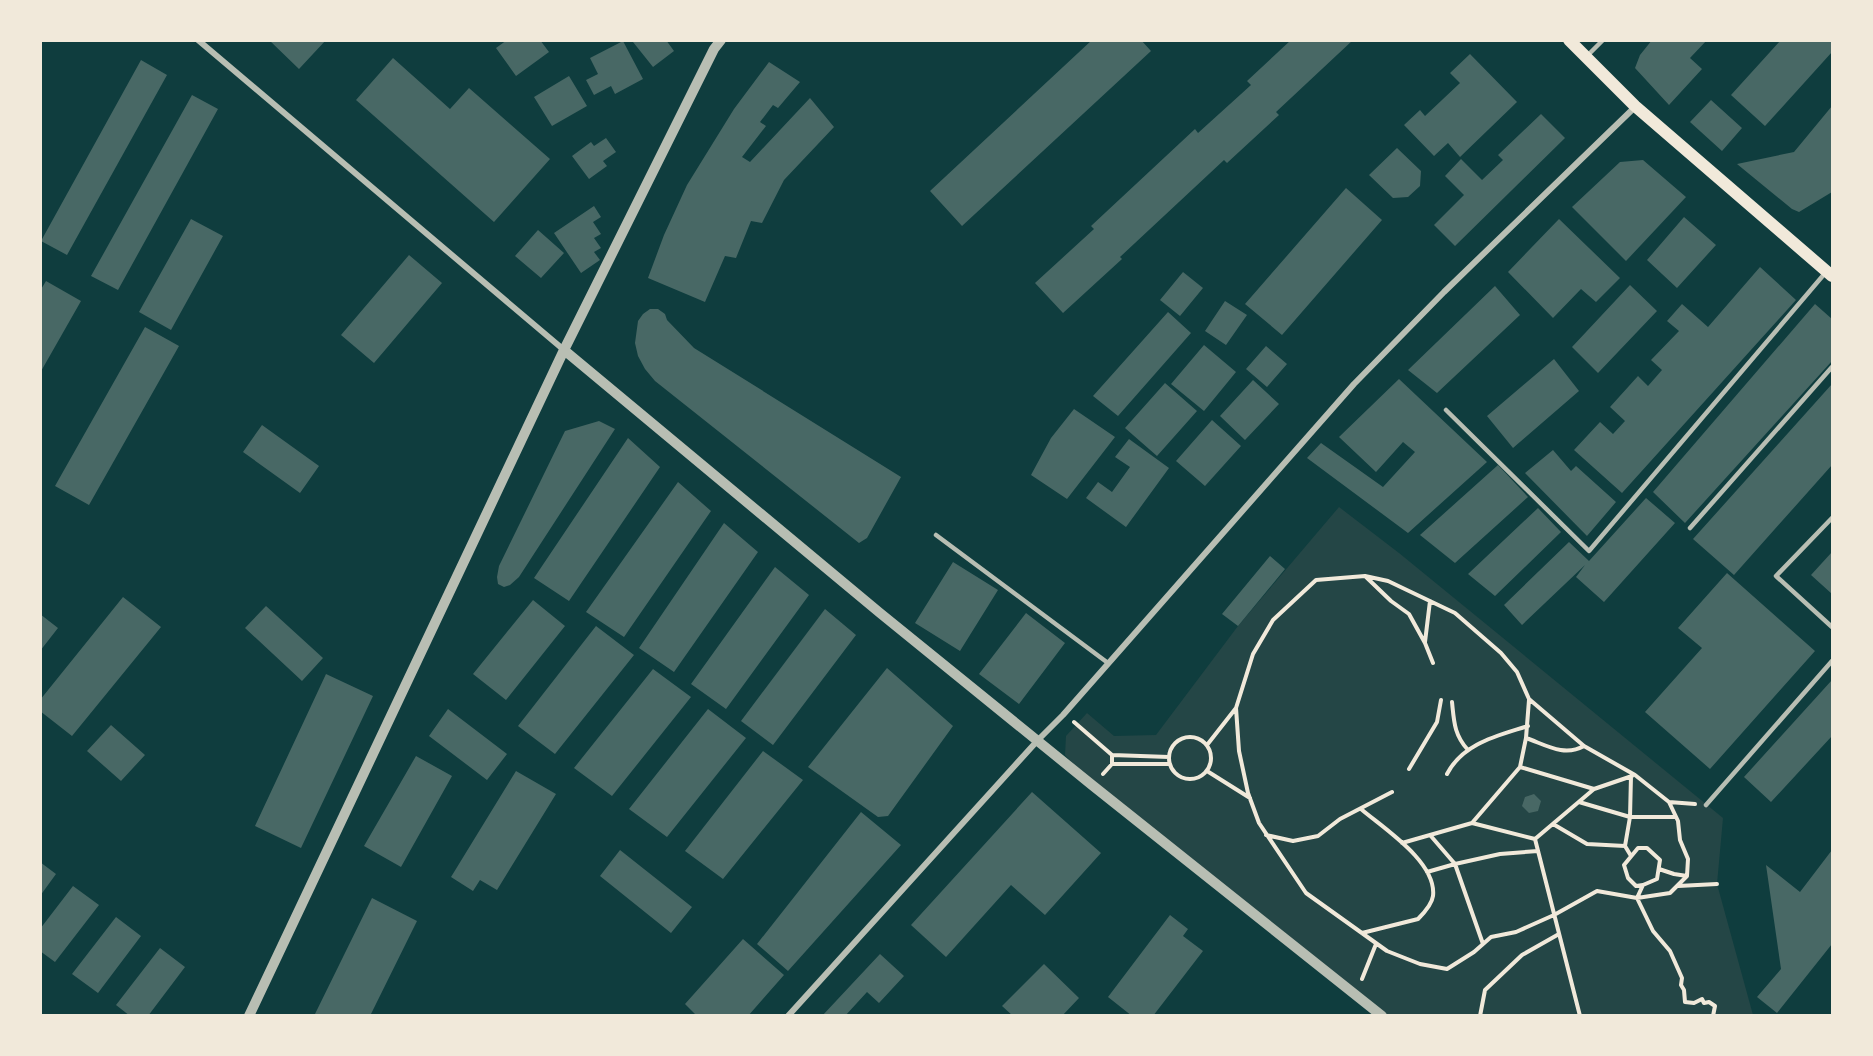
<svg xmlns="http://www.w3.org/2000/svg" width="1873" height="1056" viewBox="0 0 1873 1056" font-family="'Golos Text',sans-serif">
  <style>
    .green { fill: #244646 }
    .building { fill: #486865 }
    .lines { fill: none; stroke-linecap: round; stroke-linejoin: round }
    .path { stroke: #f1e9da; stroke-width: 4 }
    .service { stroke: #b8beb3; stroke-width: 4.5 }
    .minor { stroke: #b8beb3; stroke-width: 6 }
    .tertiary { stroke: #b8beb3; stroke-width: 10 }
    .secondary { stroke: #f1e9da; stroke-width: 12 }
  </style>
  <rect width="100%" height="100%" fill="#0f3d3e"/>
  <path class="green" d="M 1339,507 L 1399,553 L 1723,818 L 1717,884 L 1753,1015 L 1387,1015 L 1092,785 L 1065,755 L 1066,736 L 1087,713 L 1114,736 L 1156,735 L 1238,626 Z"/>
  <path class="building" d="M 269,40 L 326,40 L 299,69 Z
    M 507,40 L 540,40 L 549,52 L 516,76 L 496,48 Z
    M 635,40 L 666,40 L 674,51 L 653,67 L 633,42 Z
    M 1092,40 L 1141,40 L 1151,51 L 962,226 L 930,191 Z
    M 1291,40 L 1353,40 L 1276,112 L 1279,115 L 1227,163 L 1224,160 L 1120,257 L 1122,259 L 1063,313 L 1035,283 L 1094,229 L 1091,226 L 1195,129 L 1198,133 L 1251,85 L 1247,81 Z
    M 1652,40 L 1707,40 L 1690,58 L 1702,69 L 1669,105 L 1635,68 L 1640,55 Z
    M 1781,40 L 1832,40 L 1832,52 L 1765,126 L 1731,95 Z
    M 623,41 L 643,79 L 615,94 L 611,86 L 594,95 L 586,80 L 598,74 L 590,58 Z
    M 1470,54 L 1517,102 L 1460,157 L 1448,143 L 1434,156 L 1404,125 L 1420,110 L 1425,116 L 1460,83 L 1450,73 Z
    M 393,58 L 450,109 L 469,88 L 550,159 L 494,222 L 356,100 Z
    M 141,60 L 167,75 L 67,255 L 41,241 Z
    M 769,62 L 800,82 L 778,108 L 773,105 L 760,122 L 766,126 L 742,157 L 750,162 L 810,98 L 834,127 L 784,180 L 762,223 L 751,221 L 736,258 L 725,256 L 705,302 L 648,278 L 664,235 L 687,185 L 734,109 Z
    M 569,76 L 587,106 L 552,126 L 534,97 Z
    M 192,95 L 218,109 L 118,290 L 91,276 Z
    M 1711,100 L 1742,128 L 1722,151 L 1690,122 Z
    M 1832,106 L 1832,192 L 1799,212 L 1792,209 L 1737,164 L 1794,152 Z
    M 1541,114 L 1565,138 L 1455,246 L 1434,225 L 1464,195 L 1445,176 L 1461,159 L 1482,180 L 1503,160 L 1498,155 Z
    M 606,138 L 616,152 L 603,161 L 607,166 L 589,179 L 572,156 L 591,142 L 594,146 Z
    M 1397,148 L 1421,171 L 1420,186 L 1408,197 L 1393,198 L 1369,175 Z
    M 1643,160 L 1686,197 L 1626,261 L 1572,207 L 1620,162 Z
    M 1346,188 L 1382,220 L 1282,335 L 1245,304 Z
    M 594,206 L 601,217 L 593,222 L 601,234 L 594,238 L 601,248 L 594,252 L 600,260 L 581,273 L 554,233 Z
    M 1684,217 L 1716,245 L 1677,288 L 1647,260 Z
    M 191,219 L 223,236 L 171,330 L 139,312 Z
    M 1559,219 L 1620,278 L 1596,302 L 1581,289 L 1553,318 L 1508,272 Z
    M 538,230 L 564,253 L 541,278 L 515,256 Z
    M 409,255 L 442,283 L 374,363 L 341,335 Z
    M 1760,267 L 1796,300 L 1622,493 L 1574,450 L 1600,422 L 1613,434 L 1625,421 L 1610,407 L 1638,376 L 1648,386 L 1662,370 L 1651,360 L 1679,331 L 1667,321 L 1682,304 L 1708,327 Z
    M 1183,272 L 1203,288 L 1180,316 L 1160,300 Z
    M 46,281 L 81,301 L 40,373 L 40,291 Z
    M 1630,285 L 1657,311 L 1598,373 L 1572,347 Z
    M 1495,286 L 1520,315 L 1437,393 L 1408,370 Z
    M 1225,301 L 1247,315 L 1226,345 L 1205,331 Z
    M 1815,304 L 1832,319 L 1832,361 L 1685,523 L 1653,492 Z
    M 650,309 L 658,309 L 665,314 L 667,320 L 694,348 L 901,477 L 867,538 L 859,543 L 655,381 L 645,369 L 638,356 L 635,343 L 638,321 L 643,314 Z
    M 1168,312 L 1191,333 L 1118,416 L 1093,396 Z
    M 145,327 L 179,346 L 89,505 L 55,486 Z
    M 1204,345 L 1236,372 L 1204,411 L 1171,384 Z
    M 1266,346 L 1287,364 L 1267,387 L 1246,369 Z
    M 1554,359 L 1579,391 L 1513,448 L 1487,416 Z
    M 1399,379 L 1487,462 L 1408,533 L 1307,458 L 1321,443 L 1383,487 L 1415,452 L 1403,442 L 1376,472 L 1339,437 Z
    M 1253,380 L 1279,404 L 1245,440 L 1220,416 Z
    M 1165,383 L 1197,411 L 1157,456 L 1125,428 Z
    M 1832,384 L 1832,465 L 1734,575 L 1693,539 Z
    M 1074,409 L 1115,437 L 1067,499 L 1031,475 L 1051,438 Z
    M 1212,420 L 1241,446 L 1205,486 L 1176,461 Z
    M 599,421 L 615,429 L 519,577 L 510,585 L 504,587 L 498,584 L 497,577 L 499,566 L 565,431 Z
    M 262,425 L 319,466 L 300,493 L 243,452 Z
    M 628,438 L 660,467 L 569,601 L 534,578 Z
    M 1129,439 L 1169,468 L 1126,527 L 1086,498 L 1098,482 L 1112,492 L 1130,467 L 1115,457 Z
    M 1553,450 L 1571,471 L 1576,466 L 1616,502 L 1587,536 L 1525,473 Z
    M 1498,465 L 1528,497 L 1455,563 L 1420,535 Z
    M 678,482 L 711,511 L 624,637 L 586,612 Z
    M 1646,498 L 1675,523 L 1604,602 L 1576,577 L 1585,565 L 1522,625 L 1504,605 L 1569,542 L 1589,561 Z
    M 1538,508 L 1561,532 L 1495,596 L 1468,574 Z
    M 724,523 L 758,552 L 674,672 L 639,648 Z
    M 1832,552 L 1832,594 L 1811,575 Z
    M 1270,556 L 1285,569 L 1238,626 L 1222,614 Z
    M 953,562 L 998,590 L 960,651 L 915,623 Z
    M 775,567 L 809,595 L 726,709 L 691,684 Z
    M 1727,573 L 1815,651 L 1710,769 L 1645,712 L 1702,648 L 1678,628 Z
    M 123,597 L 161,627 L 72,736 L 40,711 L 40,700 Z
    M 533,600 L 565,626 L 506,700 L 473,674 Z
    M 266,606 L 323,658 L 302,681 L 245,628 Z
    M 825,609 L 856,635 L 773,745 L 741,721 Z
    M 1026,613 L 1065,643 L 1019,704 L 979,674 Z
    M 40,614 L 58,628 L 40,651 Z
    M 596,626 L 634,655 L 555,754 L 518,726 Z
    M 887,668 L 953,726 L 888,816 L 878,817 L 808,767 Z
    M 653,669 L 691,697 L 612,796 L 574,768 Z
    M 326,674 L 373,696 L 301,848 L 255,826 Z
    M 1832,680 L 1832,736 L 1771,802 L 1744,777 Z
    M 448,709 L 507,754 L 487,780 L 429,736 Z
    M 708,709 L 746,738 L 667,837 L 629,809 Z
    M 111,725 L 145,755 L 121,781 L 87,751 Z
    M 763,751 L 803,780 L 723,879 L 685,851 Z
    M 416,756 L 452,776 L 401,867 L 364,846 Z
    M 516,771 L 556,794 L 497,890 L 480,880 L 473,891 L 451,877 Z
    M 1032,792 L 1101,853 L 1045,915 L 1011,885 L 946,957 L 911,925 Z
    M 1534,794 L 1541,801 L 1538,811 L 1529,813 L 1522,806 L 1525,797 Z
    M 861,812 L 901,845 L 788,971 L 757,944 Z
    M 620,850 L 692,907 L 671,933 L 600,876 Z
    M 1832,850 L 1832,944 L 1777,1013 L 1757,997 L 1781,969 L 1766,865 L 1800,892 Z
    M 40,862 L 56,874 L 40,896 Z
    M 73,886 L 99,905 L 55,962 L 40,951 L 40,929 Z
    M 372,898 L 417,921 L 370,1016 L 314,1016 Z
    M 1170,915 L 1188,929 L 1183,936 L 1203,951 L 1153,1016 L 1132,1016 L 1108,997 Z
    M 116,917 L 141,936 L 98,993 L 72,974 Z
    M 743,939 L 784,975 L 748,1016 L 697,1016 L 685,1004 Z
    M 160,948 L 185,967 L 148,1016 L 130,1016 L 116,1005 Z
    M 880,954 L 904,976 L 879,1003 L 867,992 L 845,1016 L 822,1016 Z
    M 1044,964 L 1079,998 L 1062,1016 L 1013,1016 L 1002,1006 Z"/>
  <g class="lines">
    <path class="path" d="M 1365,576 L 1388,581 L 1455,613 L 1501,653 L 1517,672 L 1529,699 L 1584,746 L 1635,775 L 1669,802 L 1678,821 L 1680,840 L 1688,859 L 1687,876 L 1670,893 L 1637,898 L 1597,891 L 1554,915 L 1516,932 L 1491,937 L 1474,952 L 1447,969 L 1420,964 L 1387,951 L 1306,893 L 1259,823 L 1248,793 L 1239,751 L 1236,708 L 1253,654 L 1273,620 L 1316,580 Z
      M 1365,576 L 1391,601 L 1409,614 L 1425,643 L 1433,663
      M 1425,642 L 1430,601
      M 1452,702 C 1454,721 1454,735 1468,750
      M 1074,722 L 1112,755 L 1169,757
      M1169 758a21 21 0 1 1 42 0a21 21 0 1 1-42 0Z
      M 1526,738 C 1546,745 1564,757 1584,746
      M 1207,745 L 1236,708
      M 1112,764 L 1170,764
      M 1520,767 L 1594,789 L 1535,839 L 1472,823 Z
      M 1520,767 L 1526,738 L 1529,700
      M 1409,769 L 1437,722 L 1441,700
      M 1207,771 L 1250,798
      M 1103,774 L 1112,764 L 1112,755
      M 1447,774 C 1463,743 1497,736 1528,726
      M 1631,776 L 1630,817 L 1676,817
      M 1594,789 L 1632,776
      M 1669,802 L 1695,804
      M 1361,809 C 1383,828 1437,862 1433,896 C 1432,904 1424,913 1418,919 L 1362,933
      M 1553,824 L 1587,844 L 1625,846 L 1630,817 L 1579,802
      M 1266,835 L 1293,841 L 1318,836 L 1340,819 L 1392,792
      M 1430,835 L 1455,864 L 1500,854 L 1538,851
      M 1535,839 L 1580,1016
      M 1402,843 L 1472,823
      M 1625,846 L 1631,856
      M 1638,848 L 1647,848 L 1660,860 L 1657,879 L 1643,885 L 1636,886 L 1628,878 L 1624,865 Z
      M 1659,869 L 1674,874 L 1687,876
      M 1427,872 L 1455,864 L 1483,944
      M 1643,885 L 1637,898 L 1653,931 L 1670,951 L 1682,978 L 1681,985 L 1684,990 L 1685,1002 L 1694,1003 L 1702,999 L 1704,1003 L 1709,1002 L 1715,1006 L 1713,1016
      M 1678,886 L 1717,884
      M 1362,979 L 1376,944
      M 1480,1016 L 1485,990 L 1522,955 L 1559,934"/>
    <path class="service" d="M 1588,55 L 1603,40
      M 1446,410 L 1589,551 L 1826,272
      M 1832,518 L 1776,576 L 1832,627
      M 1690,528 L 1832,367
      M 936,535 L 1108,663
      M 1706,805 L 1832,661"/>
    <path class="minor" d="M 198,40 L 564,350
      M 788,1016 L 1038,740 L 1063,715 L 1354,384 L 1444,292 L 1635,107"/>
    <path class="tertiary" d="M 564,350 L 880,613 L 1092,785 L 1382,1016
      M 249,1016 L 564,350 L 714,49 L 721,40"/>
    <path class="secondary" d="M 1569,40 L 1635,106 L 1832,276"/>
  </g>
  <rect width="1873" height="1056" fill="none" stroke="#f1e9da" stroke-width="84"/>
</svg>
